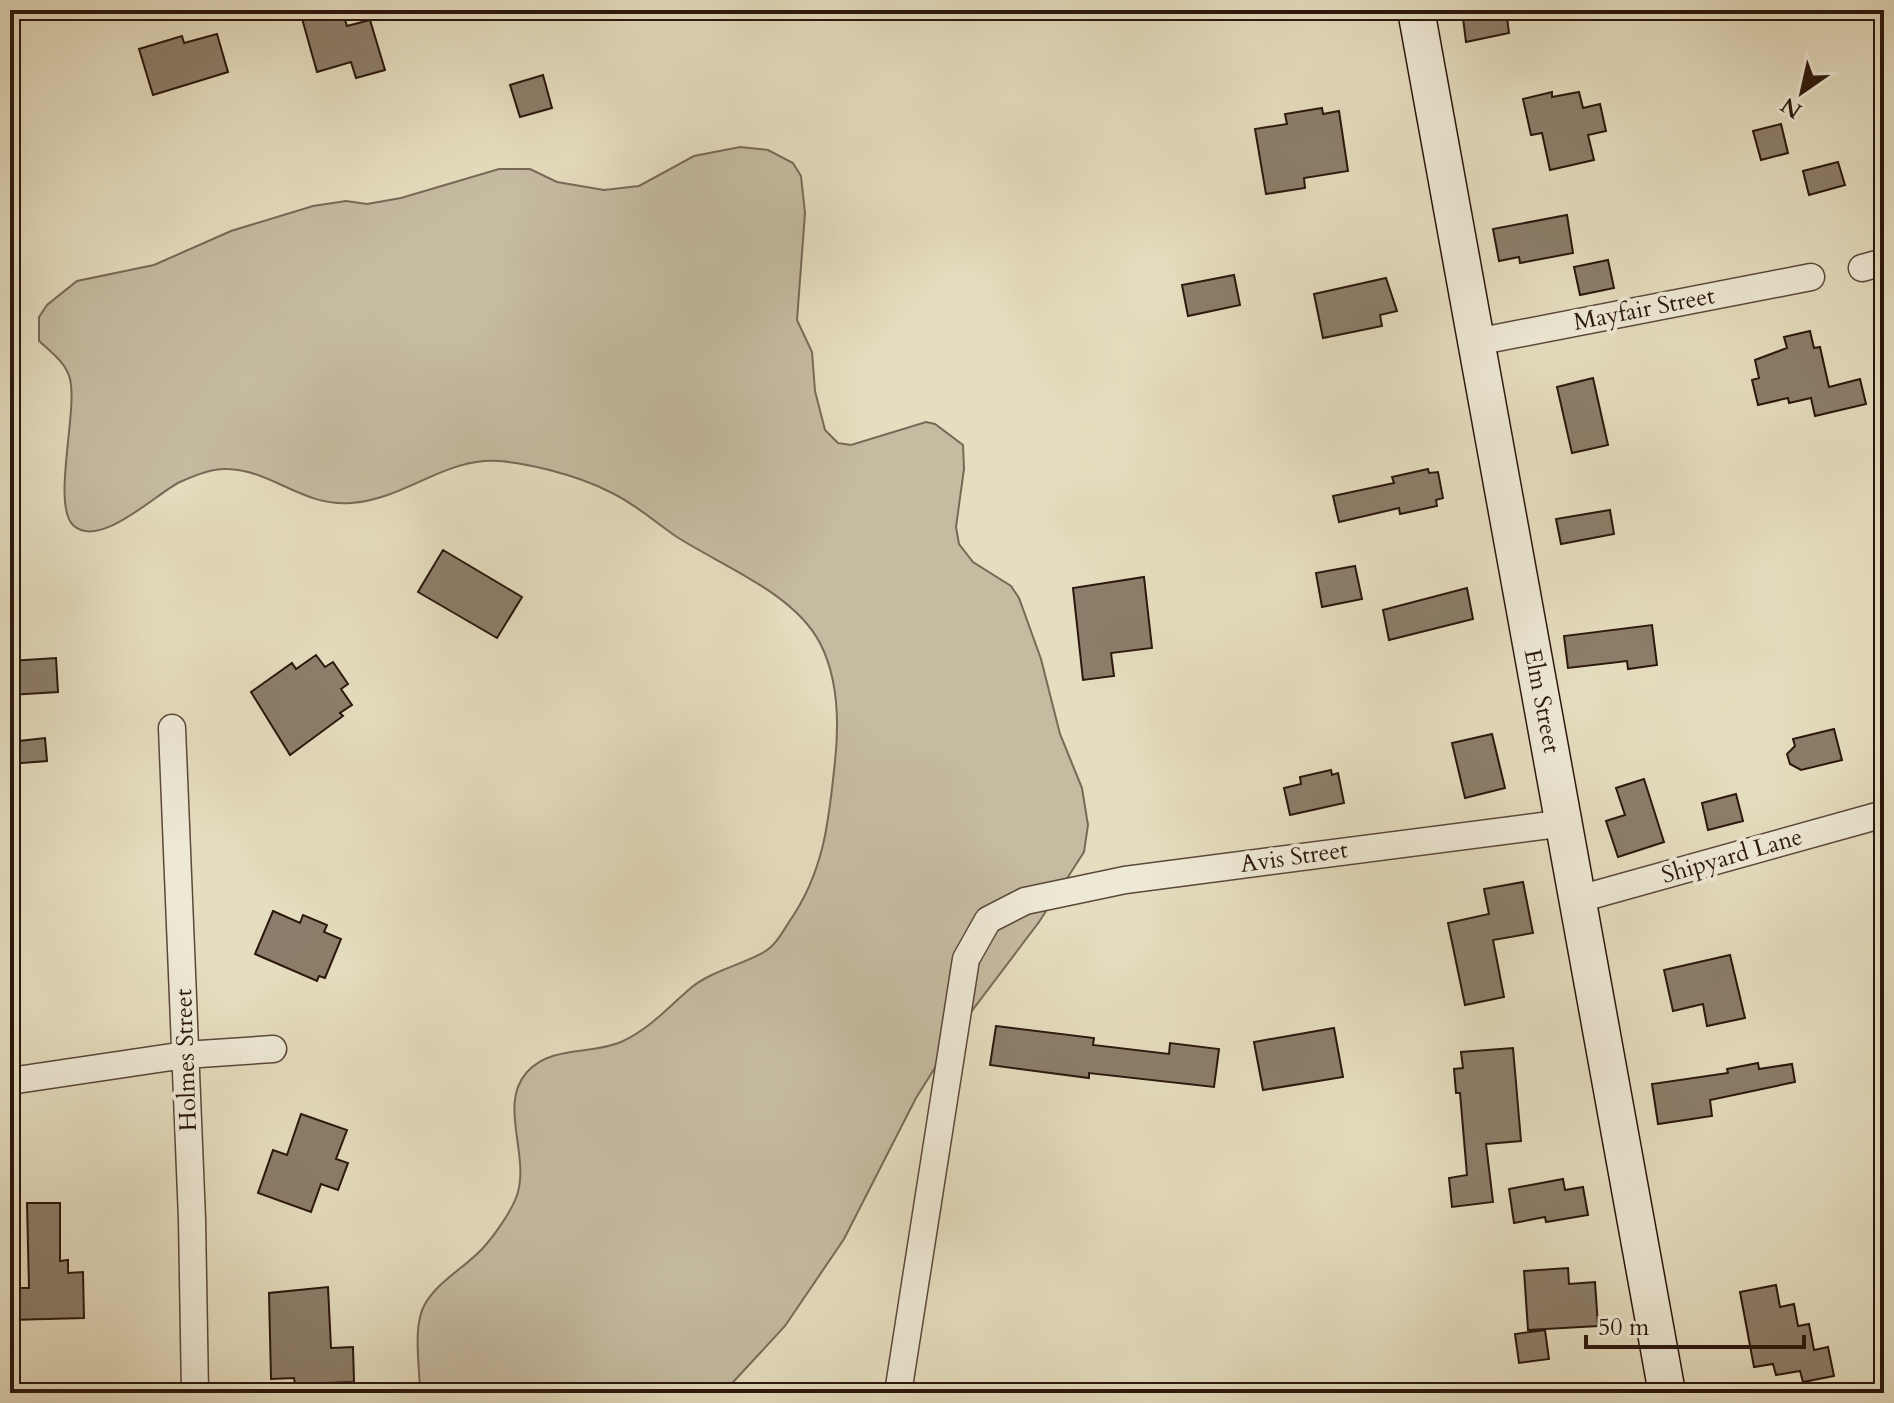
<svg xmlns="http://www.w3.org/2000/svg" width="1894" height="1403" viewBox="0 0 1894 1403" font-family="Cardo,serif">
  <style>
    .green { fill: #c5bba1; stroke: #786957; stroke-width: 2 }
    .building { fill: #8c7e6a; stroke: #2b170d; stroke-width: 2 }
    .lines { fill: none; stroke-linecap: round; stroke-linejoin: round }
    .street-casing { stroke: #5a483a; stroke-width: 29 }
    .secondary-casing { stroke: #2b170d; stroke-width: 39 }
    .street { stroke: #eee9d5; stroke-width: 26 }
    .secondary { stroke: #eee9d5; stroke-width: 36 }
    .labels { text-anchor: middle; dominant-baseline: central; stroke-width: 8; stroke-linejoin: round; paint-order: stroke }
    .street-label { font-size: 24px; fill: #2b170d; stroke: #eee9d5 }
  </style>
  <rect width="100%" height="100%" fill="#e5ddbf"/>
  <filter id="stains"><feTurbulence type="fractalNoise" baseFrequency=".0025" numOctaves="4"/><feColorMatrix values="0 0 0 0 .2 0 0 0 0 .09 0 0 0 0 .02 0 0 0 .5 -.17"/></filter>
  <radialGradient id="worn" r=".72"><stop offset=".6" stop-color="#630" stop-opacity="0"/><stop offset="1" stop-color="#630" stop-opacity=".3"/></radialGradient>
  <path class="green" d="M 740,147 L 768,150 L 793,163 L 801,176 L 805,213 L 797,320 L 812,352 L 815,391 L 825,430 L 838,443 L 851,445 L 926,422 L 935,424 L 963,445 L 964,469 L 956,527 L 959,544 L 973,562 L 1011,586 L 1019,598 L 1041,659 L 1060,734 L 1082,788 L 1088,825 L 1084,852 L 1039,922 L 965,1020 L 916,1098 L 844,1239 L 785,1326 L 723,1393 L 420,1393 C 420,1368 412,1326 425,1304 C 439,1280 466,1267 483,1248 C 494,1236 510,1213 516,1198 C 532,1158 497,1105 527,1072 C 552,1045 591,1055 621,1042 C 650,1029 668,1007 692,987 C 712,971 741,965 764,952 C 775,946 782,933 789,922 C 824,872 829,821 835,761 C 839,724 838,678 820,643 C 794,593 722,566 677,537 C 655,522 634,503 610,492 C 579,476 519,459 484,461 C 437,465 399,500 351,503 C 303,507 272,470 227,469 C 213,468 193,476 180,482 C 158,492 101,549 74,526 C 51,507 78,412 70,379 C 66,363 51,352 39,341 L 39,317 L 47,305 L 77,281 L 154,265 L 231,231 L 313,206 L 346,201 L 367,204 L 401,198 L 499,169 L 530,169 L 557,182 L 604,190 L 639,186 L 694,156 Z"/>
  <path class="building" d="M 320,10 L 342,10 L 347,26 L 370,20 L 385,70 L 356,78 L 351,62 L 317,72 L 301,15 Z
    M 1462,10 L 1506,10 L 1509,33 L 1466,42 Z
    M 217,34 L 228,72 L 153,95 L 139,49 L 182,36 L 184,43 Z
    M 543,75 L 552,108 L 520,117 L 510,85 Z
    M 1552,92 L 1552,97 L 1579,92 L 1583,108 L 1600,104 L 1606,131 L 1588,135 L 1594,160 L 1550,170 L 1542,133 L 1531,135 L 1523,99 Z
    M 1322,108 L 1323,114 L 1339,111 L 1348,171 L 1304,178 L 1305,188 L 1266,194 L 1255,129 L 1287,124 L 1285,114 Z
    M 1781,124 L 1788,153 L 1761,160 L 1753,131 Z
    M 1838,162 L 1845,185 L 1809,195 L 1803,171 Z
    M 1567,215 L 1573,253 L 1520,263 L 1519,257 L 1499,261 L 1493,229 Z
    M 1608,260 L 1614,288 L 1580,295 L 1574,267 Z
    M 1234,275 L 1240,305 L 1188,316 L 1182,285 Z
    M 1386,278 L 1397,311 L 1380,315 L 1382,326 L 1323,338 L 1314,294 Z
    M 1810,331 L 1814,348 L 1820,347 L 1829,387 L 1860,379 L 1866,404 L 1815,416 L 1811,398 L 1789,403 L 1788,398 L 1758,405 L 1752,380 L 1759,378 L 1755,360 L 1787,348 L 1784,337 Z
    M 1593,378 L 1608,445 L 1572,453 L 1557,387 Z
    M 1428,469 L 1429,473 L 1438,472 L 1443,498 L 1436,500 L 1437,506 L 1400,514 L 1399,508 L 1339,522 L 1333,496 L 1394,483 L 1392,477 Z
    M 1610,510 L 1614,534 L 1561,544 L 1556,519 Z
    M 443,550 L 522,597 L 497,638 L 418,592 Z
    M 1355,566 L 1362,599 L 1322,607 L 1316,573 Z
    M 1144,577 L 1152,648 L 1111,653 L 1114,676 L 1083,680 L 1073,588 Z
    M 1467,588 L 1473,619 L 1389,640 L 1383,610 Z
    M 1652,625 L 1657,665 L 1628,669 L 1627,661 L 1568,668 L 1564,636 Z
    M 316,655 L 325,667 L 333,662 L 348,684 L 341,689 L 352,705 L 340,713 L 343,716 L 290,755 L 251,692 L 292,663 L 296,669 Z
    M 56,658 L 58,692 L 10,695 L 10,661 Z
    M 1834,729 L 1842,760 L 1801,770 L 1790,764 L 1787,754 L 1795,746 L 1793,739 Z
    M 1492,734 L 1505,788 L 1465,798 L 1452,743 Z
    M 45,738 L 47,761 L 10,764 L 10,742 Z
    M 1331,770 L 1332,775 L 1338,773 L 1344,803 L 1290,815 L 1284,788 L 1301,784 L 1300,777 Z
    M 1644,779 L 1664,842 L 1618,857 L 1606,821 L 1625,815 L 1616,788 Z
    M 1736,794 L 1743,821 L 1708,830 L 1702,803 Z
    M 1523,882 L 1533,933 L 1493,940 L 1504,997 L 1465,1005 L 1448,923 L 1489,914 L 1484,889 Z
    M 273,911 L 300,923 L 303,915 L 327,925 L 324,932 L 341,939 L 325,978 L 319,976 L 317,981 L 255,954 Z
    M 1730,955 L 1745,1018 L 1707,1026 L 1703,1004 L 1673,1011 L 1664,970 Z
    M 996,1026 L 1094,1038 L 1093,1045 L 1169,1054 L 1170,1043 L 1219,1049 L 1214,1087 L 1089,1073 L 1089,1078 L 990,1065 Z
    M 1334,1028 L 1343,1077 L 1263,1090 L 1254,1042 Z
    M 1513,1048 L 1521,1141 L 1486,1144 L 1493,1202 L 1452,1207 L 1449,1178 L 1467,1175 L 1460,1093 L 1456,1093 L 1454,1069 L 1463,1068 L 1461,1052 Z
    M 1758,1063 L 1759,1069 L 1792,1064 L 1795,1082 L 1710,1100 L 1712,1116 L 1658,1124 L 1652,1084 L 1728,1073 L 1727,1069 Z
    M 301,1114 L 347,1130 L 336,1159 L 348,1163 L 338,1190 L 321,1184 L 311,1212 L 258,1193 L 273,1150 L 287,1155 Z
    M 1563,1179 L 1565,1190 L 1583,1187 L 1588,1215 L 1546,1222 L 1545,1217 L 1514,1223 L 1509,1189 Z
    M 27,1203 L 60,1203 L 60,1261 L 68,1260 L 68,1273 L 83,1272 L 84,1318 L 10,1320 L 10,1288 L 29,1288 Z
    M 1568,1268 L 1569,1284 L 1595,1282 L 1598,1326 L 1528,1330 L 1524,1271 Z
    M 1776,1285 L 1780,1307 L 1794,1304 L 1798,1326 L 1809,1324 L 1814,1350 L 1828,1347 L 1834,1376 L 1803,1382 L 1800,1371 L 1776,1375 L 1773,1364 L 1754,1367 L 1740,1292 Z
    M 328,1287 L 331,1348 L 353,1347 L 354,1382 L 295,1384 L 294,1378 L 271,1379 L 269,1293 Z
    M 1545,1330 L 1549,1359 L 1519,1363 L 1515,1334 Z"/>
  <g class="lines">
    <g class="street-casing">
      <path id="street" d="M 1862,268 L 1884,262
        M 1476,342 L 1811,277
        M 172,728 L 192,1219 L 195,1393
        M 1579,899 L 1884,814
        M 10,1081 L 185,1055 L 273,1049
        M 898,1393 L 966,959 L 988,920 L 1025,901 L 1125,880 L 1565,823"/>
    </g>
    <g class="secondary-casing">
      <path id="secondary" d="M 1416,10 L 1667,1393"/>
    </g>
    <use href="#street" class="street"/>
    <use href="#secondary" class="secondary"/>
  </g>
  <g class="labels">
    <g class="street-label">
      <text transform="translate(1644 309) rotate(-11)">Mayfair Street</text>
      <text transform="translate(1542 701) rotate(79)">Elm Street</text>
      <text transform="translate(1732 856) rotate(-16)">Shipyard Lane</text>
      <text transform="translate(1294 857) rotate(-8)">Avis Street</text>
      <text transform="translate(186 1060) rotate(-92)">Holmes Street</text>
    </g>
  </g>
  <rect width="1894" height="1403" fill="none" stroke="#e5ddbf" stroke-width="40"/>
  <rect x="12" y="12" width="1870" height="1379" fill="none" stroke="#2b170d" stroke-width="4"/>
  <rect x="20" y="20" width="1854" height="1363" fill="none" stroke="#2b170d" stroke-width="2"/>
  <g transform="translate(1802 92) rotate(214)" stroke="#eee9d5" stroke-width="6" paint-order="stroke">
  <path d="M0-6L14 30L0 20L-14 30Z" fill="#2b170d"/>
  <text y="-12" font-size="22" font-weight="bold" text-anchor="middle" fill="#2b170d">N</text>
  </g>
  <path d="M1586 1335v12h218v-12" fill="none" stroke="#2b170d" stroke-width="4"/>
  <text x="1598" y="1335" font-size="24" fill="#2b170d" stroke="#eee9d5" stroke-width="6" paint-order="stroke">50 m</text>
  <rect width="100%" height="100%" filter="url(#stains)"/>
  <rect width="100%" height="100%" fill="url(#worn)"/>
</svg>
